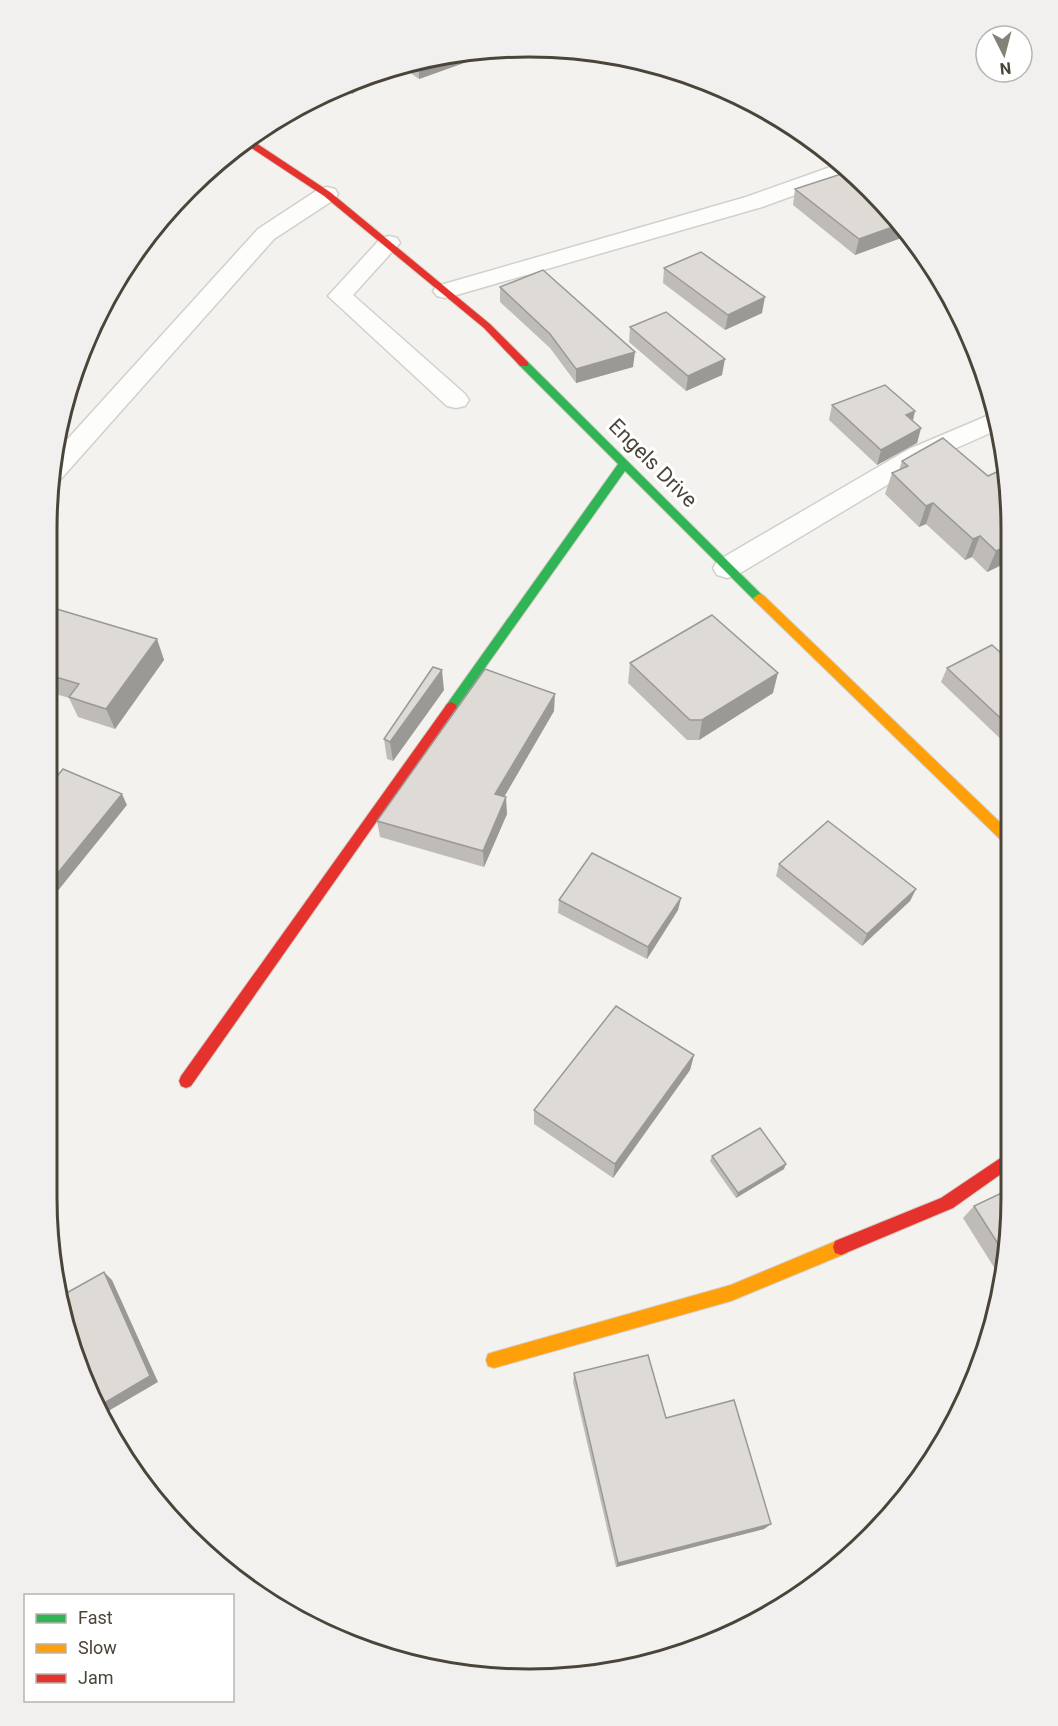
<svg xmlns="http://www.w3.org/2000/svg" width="1058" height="1726" viewBox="0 0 1058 1726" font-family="Roboto,sans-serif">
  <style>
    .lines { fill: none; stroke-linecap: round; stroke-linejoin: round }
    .street-casing { stroke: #d2d0cb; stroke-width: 3 }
    .fast-casing { stroke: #d3cfc5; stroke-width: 2 }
    .slow-casing { stroke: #d3cfc5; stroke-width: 2 }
    .jam-casing { stroke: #d3cfc5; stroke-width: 2 }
    .street { fill: #fdfdfc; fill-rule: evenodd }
    .fast { fill: #30b455; fill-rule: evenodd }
    .slow { fill: #ff9f0a; fill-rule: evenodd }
    .jam { fill: #e5322d; fill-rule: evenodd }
    .wall { fill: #bfbcb8 }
    .shaded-wall { fill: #9b9996 }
    .building { fill: #dedbd6; stroke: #9b9996; stroke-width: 1.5 }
    .labels { text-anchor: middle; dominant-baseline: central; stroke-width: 6; stroke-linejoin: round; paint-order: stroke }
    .street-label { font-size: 21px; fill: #4b4439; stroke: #fff }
    .rim { fill: none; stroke: #4b4439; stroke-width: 3 }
  </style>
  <rect width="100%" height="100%" fill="#f4f2ee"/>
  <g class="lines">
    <g class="street-casing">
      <path id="street" d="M 839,164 L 853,174 L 762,207 L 453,296 L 445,298 L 437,296 L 433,291 L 437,286 L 746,197 Z
        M 327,187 L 335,189 L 338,194 L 335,199 L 274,239 L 60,480 L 50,483 L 51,466 L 54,454 L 258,229 L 319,189 Z
        M 389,236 L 397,238 L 400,243 L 353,295 L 465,394 L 469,400 L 465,406 L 456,408 L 447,406 L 328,296 L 381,238 Z
        M 994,413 L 997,430 L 927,461 L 737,575 L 727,578 L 717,575 L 713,568 L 717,561 L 909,449 Z"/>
    </g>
    <g class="fast-casing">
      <path id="fast" d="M 524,361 L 528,362 L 765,598 L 763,601 L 755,601 L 625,471 L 455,710 L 447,710 L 445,707 L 447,704 L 618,464 L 520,366 L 519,364 Z"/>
    </g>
    <g class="slow-casing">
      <path id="slow" d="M 759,594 L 763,595 L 1009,831 L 1009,845 L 1004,843 L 755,601 L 753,598 Z
        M 841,1239 L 847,1241 L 849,1247 L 847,1253 L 731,1301 L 494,1368 L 488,1366 L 486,1360 L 488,1354 L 494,1352 L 731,1285 Z"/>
    </g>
    <g class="jam-casing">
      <path id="jam" d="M 250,139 L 330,192 L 490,324 L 528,362 L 528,366 L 520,366 L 484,328 L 324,196 L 244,143 Z
        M 451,702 L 455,704 L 457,707 L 455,710 L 191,1086 L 186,1088 L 181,1086 L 179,1081 L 181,1076 L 447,704 Z
        M 1008,1153 L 1008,1169 L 953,1208 L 841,1255 L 835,1253 L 833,1247 L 835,1241 L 941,1198 Z"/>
    </g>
    <use href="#street" class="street"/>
    <use href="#fast" class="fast"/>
    <use href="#slow" class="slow"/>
    <use href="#jam" class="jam"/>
  </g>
  <path class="wall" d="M 503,49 L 419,79 L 400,66 L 466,51 Z
    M 674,71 L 742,96 L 740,106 Z
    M 374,72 L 352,94 L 338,88 Z
    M 768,112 L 822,146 L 829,153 L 826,157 Z
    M 795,189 L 901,238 L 855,255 L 793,205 Z
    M 664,268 L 762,313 L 725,330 L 663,283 Z
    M 500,287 L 633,367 L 576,383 L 550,348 L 500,302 Z
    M 630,327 L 722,375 L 686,391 L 629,342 Z
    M 832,405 L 915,411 L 913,421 L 921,428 L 917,443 L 877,465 L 829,420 Z
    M 902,461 L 1010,497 L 1010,561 L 987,572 L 972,557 L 965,560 L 926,524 L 919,527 L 885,494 L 892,473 L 899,470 Z
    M 50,607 L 157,639 L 164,660 L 115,729 L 78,717 L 69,698 L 49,692 Z
    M 1010,661 L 1009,747 L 941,682 L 947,668 Z
    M 630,663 L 773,693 L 699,740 L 687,740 L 628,683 Z
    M 444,690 L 393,761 L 387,759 L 384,739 Z
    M 554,711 L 504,797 L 507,814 L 484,867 L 380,837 L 377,821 Z
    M 779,864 L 916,889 L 910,901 L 862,946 L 776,876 Z
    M 681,898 L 678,910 L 647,959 L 558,913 L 559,900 Z
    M 694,1055 L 690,1070 L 613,1178 L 534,1124 L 534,1110 Z
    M 712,1156 L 784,1169 L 736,1198 L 710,1161 Z
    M 1008,1190 L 1007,1260 L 1002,1280 L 963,1218 L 974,1206 Z
    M 574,1373 L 666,1418 L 771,1524 L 764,1529 L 616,1567 L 573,1382 Z"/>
  <path class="shaded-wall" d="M 503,49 L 419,79 L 419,66 L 455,53 L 466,51 Z
    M 398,66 L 352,94 L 351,82 L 374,72 Z
    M 741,96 L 742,96 L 752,102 L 740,106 Z
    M 901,224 L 904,228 L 901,238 L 855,255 L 859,239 Z
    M 765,297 L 762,313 L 725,330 L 728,315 Z
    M 635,352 L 633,367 L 576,383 L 576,369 Z
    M 725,359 L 722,375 L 686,391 L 688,376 Z
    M 915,411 L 911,427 L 906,415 Z
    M 921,428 L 917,443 L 877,465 L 881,450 Z
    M 933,503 L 926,524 L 919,527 L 926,506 Z
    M 980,536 L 972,557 L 965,560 L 973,539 Z
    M 1010,545 L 1010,561 L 987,572 L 996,551 Z
    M 157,639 L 164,660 L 115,729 L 106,709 Z
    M 442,670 L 444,690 L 393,761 L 390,742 Z
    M 778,673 L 773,693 L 699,740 L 702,720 Z
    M 555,694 L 554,711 L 496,811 L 495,794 Z
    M 122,794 L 127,805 L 48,903 L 48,885 Z
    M 506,797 L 507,814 L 484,867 L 483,851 Z
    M 916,889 L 910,901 L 862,946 L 867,934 Z
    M 681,898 L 678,910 L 647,959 L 648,947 Z
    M 694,1055 L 690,1070 L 613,1178 L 615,1164 Z
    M 786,1164 L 784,1169 L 736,1198 L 738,1193 Z
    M 104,1272 L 112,1280 L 158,1382 L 105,1413 L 101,1405 Z
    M 771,1524 L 764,1529 L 616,1567 L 618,1563 Z"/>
  <path class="building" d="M 455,53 L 419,66 L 414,63 Z
    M 841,174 L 895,215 L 901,224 L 859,239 L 795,189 Z
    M 701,252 L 765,297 L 728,315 L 664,268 Z
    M 543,270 L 635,352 L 576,369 L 550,334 L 500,287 Z
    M 666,312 L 725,359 L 688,376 L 630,327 Z
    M 885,385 L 915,411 L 906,415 L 921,428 L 881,450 L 832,405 Z
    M 943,438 L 988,476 L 1001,470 L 1006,474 L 1010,497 L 1010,545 L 996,551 L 980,536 L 973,539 L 933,503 L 926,506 L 892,473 L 908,466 L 902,461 Z
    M 50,607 L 157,639 L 106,709 L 69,697 L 79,684 L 49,675 Z
    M 712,615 L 778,673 L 702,720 L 690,720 L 630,663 Z
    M 992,645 L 1010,661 L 1010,727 L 947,668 Z
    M 433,667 L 442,670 L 390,742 L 384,739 Z
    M 485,669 L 555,694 L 495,794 L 506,797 L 483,851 L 377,821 Z
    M 63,769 L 122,794 L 48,885 L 49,786 Z
    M 828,821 L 916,889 L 867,934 L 779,864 Z
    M 592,853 L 681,898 L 648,947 L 559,900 Z
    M 616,1006 L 694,1055 L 615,1164 L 534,1110 Z
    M 760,1128 L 786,1164 L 738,1193 L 712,1156 Z
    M 1008,1190 L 1007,1258 L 974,1206 Z
    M 104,1272 L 150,1376 L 101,1405 L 72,1352 L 63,1295 Z
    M 648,1355 L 666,1418 L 734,1400 L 771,1524 L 618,1563 L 574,1373 Z"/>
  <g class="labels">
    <g class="street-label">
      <text transform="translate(653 463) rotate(45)">Engels Drive</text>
    </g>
  </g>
  <path d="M0 0H1058V1726H0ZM529 57H529A472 472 0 0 1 1001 529V1197A472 472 0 0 1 529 1669H529A472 472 0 0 1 57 1197V529A472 472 0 0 1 529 57Z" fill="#f1f0ef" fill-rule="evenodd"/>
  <path class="rim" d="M529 57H529A472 472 0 0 1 1001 529V1197A472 472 0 0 1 529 1669H529A472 472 0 0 1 57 1197V529A472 472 0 0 1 529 57Z"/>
  <rect x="24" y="1594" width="210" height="108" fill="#ffffff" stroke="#b7b4b0" stroke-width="1.5"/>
  <rect x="36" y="1614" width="30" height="9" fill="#30b455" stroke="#b7b4b0" stroke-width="1.5"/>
  <text x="78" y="1624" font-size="18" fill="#4b4439">Fast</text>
  <rect x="36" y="1644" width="30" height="9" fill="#ff9f0a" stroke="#b7b4b0" stroke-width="1.5"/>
  <text x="78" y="1654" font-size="18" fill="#4b4439">Slow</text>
  <rect x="36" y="1674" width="30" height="9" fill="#e5322d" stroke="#b7b4b0" stroke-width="1.5"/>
  <text x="78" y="1684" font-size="18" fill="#4b4439">Jam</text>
  <g transform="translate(1004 54) rotate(174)"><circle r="28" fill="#ffffff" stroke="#b7b4b0" stroke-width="1.5"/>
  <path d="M0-4.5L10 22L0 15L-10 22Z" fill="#868178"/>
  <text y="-9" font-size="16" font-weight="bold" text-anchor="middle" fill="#4b4439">N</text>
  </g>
</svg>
